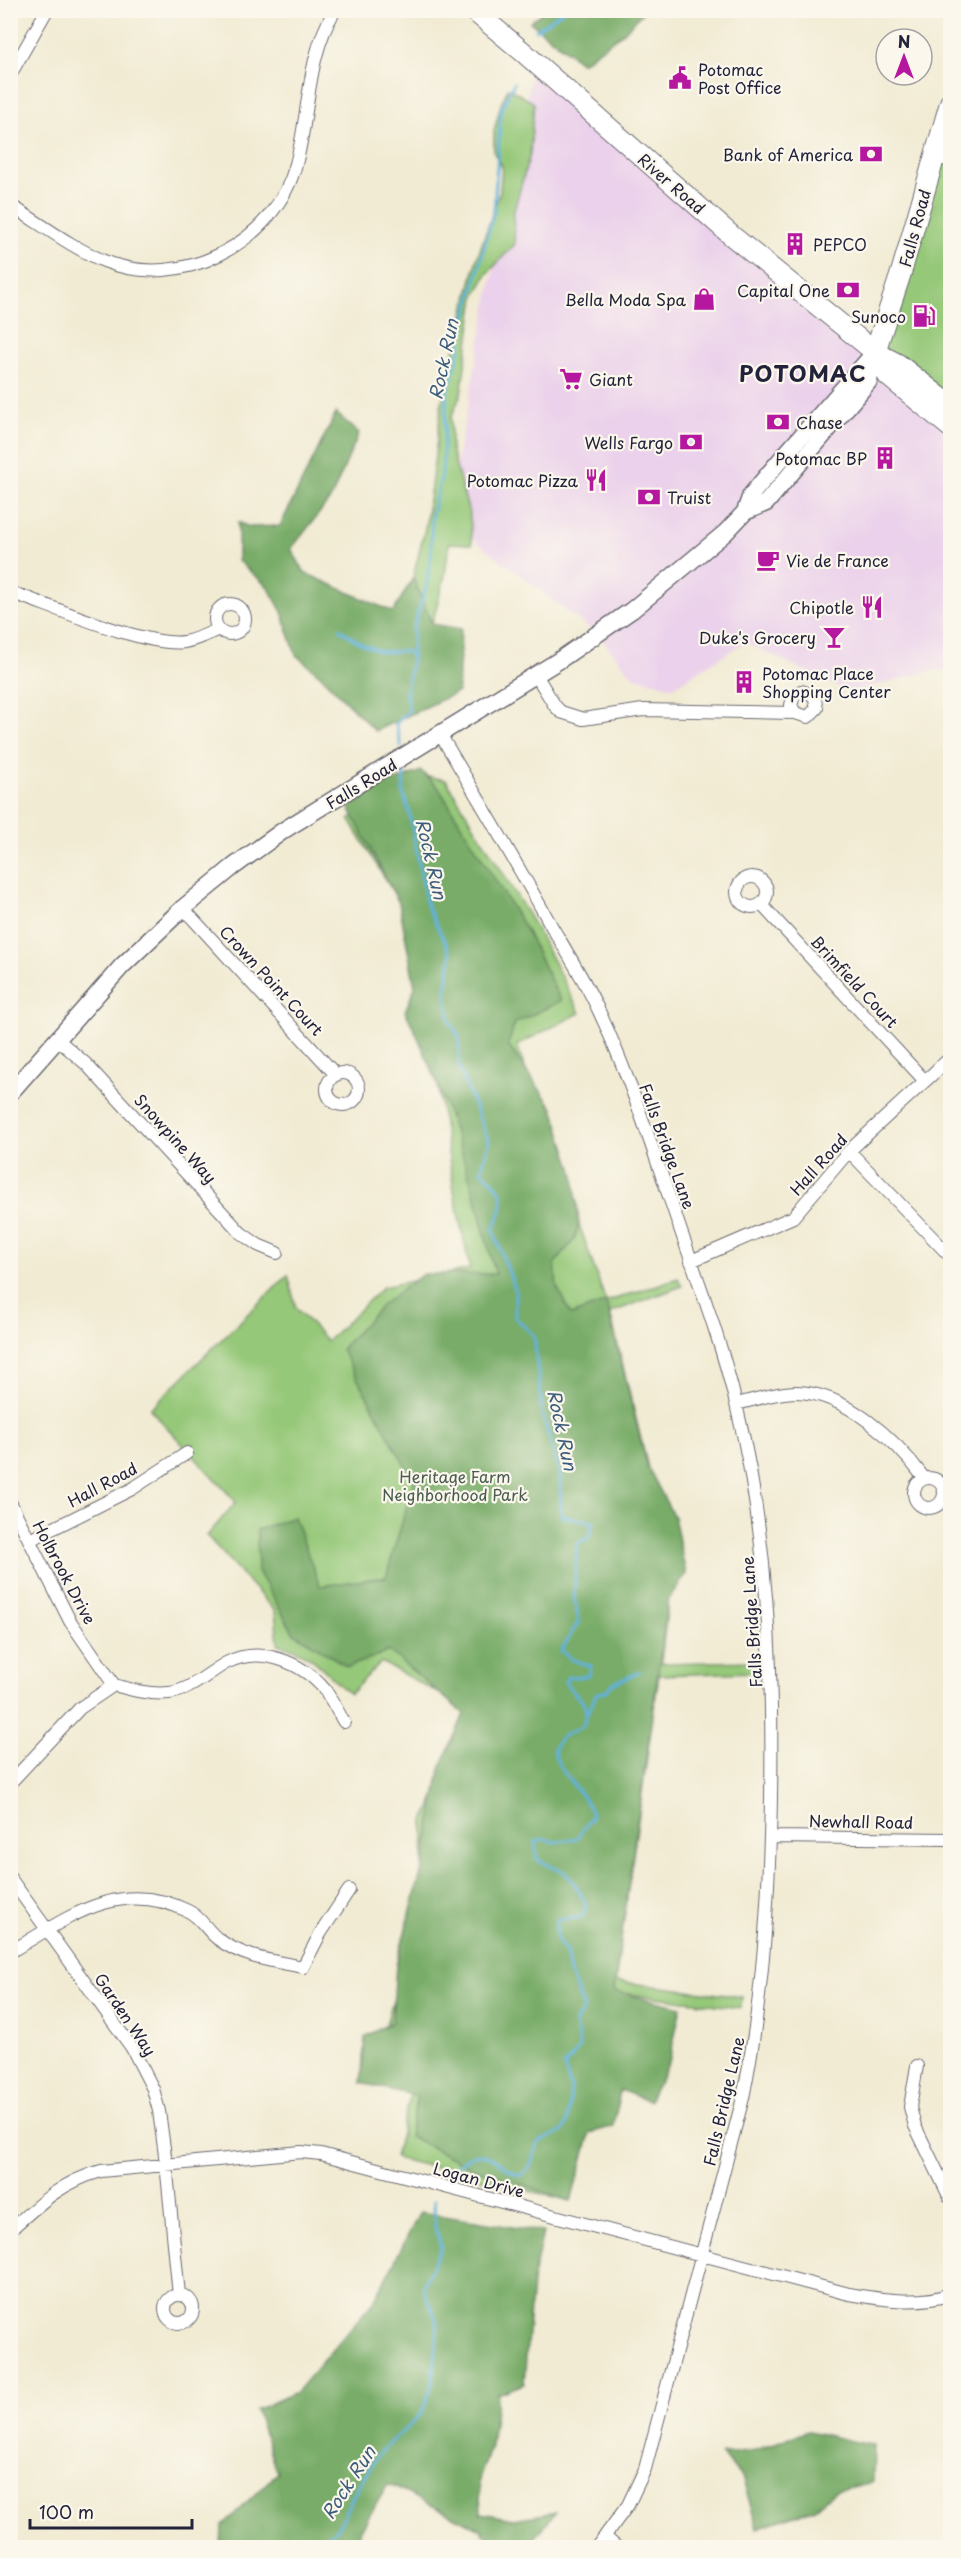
<svg xmlns="http://www.w3.org/2000/svg" width="961" height="2558" viewBox="0 0 961 2558" font-family="'Playpen Sans',sans-serif">
  <style>
    .built { fill: #ebd1eb }
    .green { fill: #95c878; stroke: #5c755a; stroke-width: 1.5 }
    .forest { fill: #78ac68; stroke: #4d6752; stroke-width: 1.5 }
    .lines { fill: none; stroke-linecap: round; stroke-linejoin: round }
    .stream { stroke: #61b2dc; stroke-width: 3 }
    .minor-casing { stroke: #6a6870; stroke-width: 14 }
    .tertiary-casing { stroke: #6a6870; stroke-width: 17 }
    .secondary-casing { stroke: #6a6870; stroke-width: 19 }
    .primary-casing { stroke: #6a6870; stroke-width: 22 }
    .minor { stroke: #fff; stroke-width: 12 }
    .tertiary { stroke: #fff; stroke-width: 15 }
    .secondary { stroke: #fff; stroke-width: 16 }
    .primary { stroke: #fff; stroke-width: 20 }
    .labels { text-anchor: middle; dominant-baseline: central; stroke-width: 4.5; stroke-linejoin: round; paint-order: stroke }
    .poi-label { font-size: 16px; fill: #22223b; stroke: #fbf7ec; text-anchor: end }
    .street-label { font-size: 16px; fill: #22223b; stroke: #fbf7ec }
    .park-label { font-size: 16px; fill: #4a5c50; stroke: #fbf7ec }
    .water-label { font-size: 18px; font-style: italic; fill: #3b5c7b; stroke: #fbf7ec }
    .district-label { font-size: 22px; font-weight: bold; letter-spacing: 1.5px; fill: #22223b; stroke: #fbf7ec }
  </style>
  <rect width="100%" height="100%" fill="#fbf7ec"/>
  <filter id="ink" filterUnits="userSpaceOnUse"><feTurbulence type="fractalNoise" baseFrequency=".0167" numOctaves="2"/><feDisplacementMap in="SourceGraphic" scale="12" xChannelSelector="R" yChannelSelector="G"/><feConvolveMatrix kernelMatrix="1 2 1 2 8 2 1 2 1" color-interpolation-filters="sRGB"/></filter>
  <filter id="wash" filterUnits="userSpaceOnUse"><feTurbulence type="fractalNoise" baseFrequency=".008" numOctaves="4" result="noise"/><feDisplacementMap in="SourceGraphic" scale="24" xChannelSelector="R" yChannelSelector="G"/><feGaussianBlur stdDeviation="1.35" result="paint"/><feColorMatrix in="noise" values="0 0 0 0 0 0 0 0 0 0 0 0 0 0 0 0 0 1.4 0 .05"/><feComposite in="paint" operator="in"/></filter>
  <g filter="url(#wash)">
    <rect width="100%" height="100%" fill="#f1ebd3"/>
    <path class="built" d="M 534,61 L 950,421 L 950,669 L 932,671 L 849,692 L 745,642 L 674,687 L 634,677 L 597,634 L 446,518 Z"/>
    <path class="green" d="M 508,88 L 534,103 L 530,154 L 513,214 L 515,244 L 487,274 L 475,296 L 461,394 L 451,418 L 451,449 L 470,516 L 472,544 L 449,543 L 445,575 L 432,624 L 413,578 L 426,524 L 442,401 L 476,262 L 500,191 L 502,166 L 494,153 L 494,131 L 501,104 Z
      M 934,155 L 950,159 L 950,421 L 875,352 Z
      M 425,776 L 446,780 L 534,924 L 580,1013 L 517,1045 L 606,1302 L 678,1278 L 682,1286 L 610,1313 L 672,1565 L 661,1663 L 757,1661 L 757,1672 L 659,1675 L 615,1981 L 742,1997 L 741,2008 L 614,1992 L 601,2092 L 571,2201 L 395,2158 L 412,2087 L 385,2028 L 416,1923 L 423,1870 L 424,1821 L 474,1712 L 381,1662 L 350,1694 C 321,1670 318,1655 278,1644 L 275,1611 L 207,1536 L 236,1502 L 150,1409 L 288,1275 L 296,1308 L 327,1341 L 383,1287 L 470,1269 L 455,1197 L 413,925 L 349,819 Z"/>
    <path class="forest" d="M 546,10 L 644,10 L 644,11 L 624,32 L 582,63 L 530,22 Z
      M 336,413 L 359,433 L 331,498 L 291,549 L 305,573 L 393,612 L 413,578 L 432,624 L 461,629 L 458,692 L 375,731 L 320,675 L 296,655 L 282,612 L 268,587 L 238,561 L 238,522 L 249,527 L 280,526 Z
      M 421,771 L 438,787 L 525,928 L 561,1001 L 515,1023 L 508,1045 L 553,1108 L 574,1174 L 579,1224 L 575,1239 L 555,1263 L 557,1287 L 571,1315 L 606,1302 L 647,1465 L 674,1517 L 686,1574 L 668,1600 L 614,1991 L 681,2007 L 669,2062 L 649,2101 L 620,2090 L 614,2126 L 590,2133 L 571,2201 L 470,2167 L 409,2136 L 417,2096 L 361,2083 L 365,2037 L 392,2022 L 396,1965 L 423,1866 L 440,1769 L 464,1714 L 389,1651 L 348,1667 L 293,1632 L 258,1571 L 257,1530 L 294,1517 L 320,1586 L 386,1577 L 414,1482 L 341,1349 L 382,1305 L 423,1274 L 496,1274 C 487,1246 481,1218 473,1190 C 455,1129 434,1067 405,1011 L 415,987 L 399,903 L 349,808 L 377,788 Z
      M 420,2212 L 543,2232 L 532,2282 L 524,2384 L 498,2394 L 491,2445 L 479,2480 L 481,2513 L 513,2519 L 556,2512 L 526,2547 L 507,2547 L 482,2533 L 482,2530 L 388,2484 L 351,2547 L 221,2547 L 222,2526 L 277,2473 L 256,2410 L 296,2392 L 374,2301 Z
      M 808,2431 L 874,2446 L 873,2482 L 835,2491 L 813,2509 L 757,2528 L 743,2479 L 721,2454 L 756,2450 Z"/>
    <g class="lines">
      <path class="stream" d="M 536,30 L 564,10
        M 340,629 L 360,643 L 382,652 L 407,651 L 412,658
        M 401,746 L 396,724 L 409,710 L 406,694 L 412,658 L 413,628 L 426,588 L 431,554 L 432,513 L 442,474 L 447,392 L 458,357 L 467,312 L 494,211 L 501,110 L 514,83
        M 404,771 L 403,793 L 409,811 L 427,906 L 451,954 L 446,992 L 449,1019 L 459,1037 L 459,1067 L 489,1142 L 481,1171 C 507,1190 507,1202 493,1230 L 515,1289 L 515,1317 L 534,1336 L 542,1412 L 560,1475 L 561,1516 L 593,1522 L 588,1538 L 577,1544 L 574,1597 L 579,1621 L 561,1651 L 573,1660 L 591,1666 L 589,1676 L 568,1677 L 565,1682 C 578,1701 592,1700 583,1726 C 576,1730 564,1734 559,1740 C 540,1760 588,1792 592,1816 L 577,1838 L 555,1842 L 544,1839 L 535,1842 L 537,1859 C 545,1865 552,1865 559,1869 C 571,1875 582,1894 586,1907 L 582,1917 L 556,1920 L 557,1940 L 566,1951 L 570,1973 L 584,2009 L 575,2023 L 580,2048 L 564,2066 L 571,2089 L 567,2124 L 563,2131 L 539,2142 L 529,2168 L 520,2176 C 493,2164 483,2138 455,2169
        M 588,1713 L 596,1694 L 606,1691 L 612,1684 L 640,1672
        M 323,2548 L 324,2541 L 338,2527 L 357,2488 L 378,2455 L 422,2413 L 433,2381 L 438,2325 L 423,2287 L 441,2247 L 435,2227 L 434,2201"/>
    </g>
  </g>
  <g filter="url(#ink)">
    <g class="lines">
      <g class="minor-casing">
        <path id="minor" d="M 10,75 L 47,10
          M 10,205 C 41,224 71,247 104,261 C 181,292 275,243 296,164 C 310,113 306,57 335,10
          M 10,592 C 49,605 148,648 184,642 C 196,640 208,634 219,629
          M215 619a15 15 0 1 1 30 0a15 15 0 1 1-30 0Z
          M 536,675 L 555,706 L 561,712 L 583,719 L 643,710 L 795,713 L 808,717 L 817,708 L 814,695 L 801,691 L 794,696 L 791,705 L 795,713
          M 440,734 C 478,798 516,862 552,927 C 568,954 585,981 598,1009 C 628,1072 649,1139 672,1205 C 694,1271 720,1336 736,1404 C 768,1534 773,1665 771,1798 C 769,1899 763,1999 743,2098 L 645,2469 L 628,2505 L 596,2548
          M737 892a15 15 0 1 1 30 0a15 15 0 1 1-30 0Z
          M 761,904 L 925,1081
          M 183,908 L 336,1075
          M 56,1038 L 86,1064 L 241,1233 L 258,1245 L 277,1253
          M327 1089a16 16 0 1 1 32 0a16 16 0 1 1-32 0Z
          M 849,1151 L 950,1256
          M 691,1261 L 793,1217 L 849,1151 L 950,1058
          M 736,1404 C 755,1400 777,1392 796,1392 C 845,1392 897,1441 924,1478
          M914 1493a15 15 0 1 1 30 0a15 15 0 1 1-30 0Z
          M 10,1502 L 70,1621 L 114,1685
          M 30,1540 L 132,1489 L 187,1453
          M 10,1783 L 80,1708 L 114,1685 C 132,1690 150,1695 169,1693 C 190,1691 208,1673 226,1663 C 260,1645 302,1662 325,1690 C 332,1700 338,1712 344,1722
          M 771,1837 L 950,1839
          M 10,1878 L 132,2048 L 153,2089 L 159,2111 L 166,2163 L 179,2295
          M 10,1952 C 68,1918 118,1877 188,1911 C 201,1917 207,1931 218,1939 C 243,1958 273,1961 303,1967 L 320,1934 L 349,1890
          M 917,2066 L 910,2107 L 915,2126 L 950,2198
          M 10,2230 C 40,2203 62,2182 101,2171 L 301,2152 L 321,2154 L 849,2294 C 881,2299 919,2306 950,2294
          M165 2309a14 14 0 1 1 28 0a14 14 0 1 1-28 0Z
          M 605,2537 L 618,2548"/>
      </g>
      <g class="tertiary-casing">
        <path id="tertiary" d="M 934,155 L 950,159"/>
      </g>
      <g class="secondary-casing">
        <path id="secondary" d="M 745,512 L 766,503 L 869,381 L 874,353
          M 10,1093 L 122,966 L 183,908 L 233,867 L 284,830 L 558,661 L 632,610 L 725,533 L 745,512 L 751,495 L 776,465 L 875,352"/>
      </g>
      <g class="primary-casing">
        <path id="primary" d="M 473,10 L 522,51 L 732,236 L 875,352 L 898,364 L 950,405
          M 875,352 L 901,273 L 950,103
          M 875,352 L 888,376 L 950,427"/>
      </g>
      <use href="#minor" class="minor"/>
      <use href="#tertiary" class="tertiary"/>
      <use href="#secondary" class="secondary"/>
      <use href="#primary" class="primary"/>
    </g>
  </g>
  <defs>
    <g id="civic-bare" transform="scale(1.8)"><path d="M-.6-6.5H3V-4.5H.6V-3L4-1V1h2V6H-6V1h2V-1L-.6-3ZM-1.2 2.5V6h2.4V2.5Z" fill="#b5179e" stroke="#fbf7ec" stroke-width="2.5" paint-order="stroke"/></g>
    <g id="bank-bare" transform="scale(1.8)"><path d="M-6-4H6V4H-6ZM0-2.3a2.3 2.3 0 1 0 0 4.6a2.3 2.3 0 1 0 0-4.6Z" fill="#b5179e" stroke="#fbf7ec" stroke-width="2.5" paint-order="stroke"/></g>
    <g id="building-bare" transform="scale(1.8)"><path d="M-4-6H4V6H1V3H-1V6H-4ZM-2.5-4.3h1.7v1.8h-1.7ZM.8-4.3h1.7v1.8H.8ZM-2.5-1h1.7V.8h-1.7ZM.8-1h1.7V.8H.8Z" fill="#b5179e" stroke="#fbf7ec" stroke-width="2.5" paint-order="stroke"/></g>
    <g id="shop-bare" transform="scale(1.8)"><path d="M-5-2.5h2.3a2.7 3.5 0 0 1 5.4 0H5L5.5 6h-11ZM-1.5-2.5h3a1.5 2.3 0 0 0-3 0Z" fill="#b5179e" stroke="#fbf7ec" stroke-width="2.5" paint-order="stroke"/></g>
    <g id="fuel-bare" transform="scale(1.8)"><path d="M-5.5-6h7V0h2V4h1.3V-2.5L3-4.5l.8-.8L6-3V5H2.5V1h-1V6h-7ZM-4.2-4.7v3.2H.2V-4.7Z" fill="#b5179e" stroke="#fbf7ec" stroke-width="2.5" paint-order="stroke"/></g>
    <g id="supermarket-bare" transform="scale(1.8)"><path d="M-6-5.5h2.5l.6 2H6L4.5 2H-2.5L-4.4-4H-6ZM-1.5 3.2a1.3 1.3 0 1 0 .1 0ZM3 3.2a1.3 1.3 0 1 0 .1 0Z" fill="#b5179e" stroke="#fbf7ec" stroke-width="2.5" paint-order="stroke"/></g>
    <g id="restaurant-bare" transform="scale(1.8)"><path d="M-5-6h1v4h1v-4h1v4h1v-4h1v5L-1.5 .5V6h-2V.5L-5-1ZM5-6V6H3V1.5H1.5Q1.5-4 5-6Z" fill="#b5179e" stroke="#fbf7ec" stroke-width="2.5" paint-order="stroke"/></g>
    <g id="cafe-bare" transform="scale(1.8)"><path d="M-5.5-4.5H6V0H3Q3 3.5 0 3.5H-2.5Q-5.5 3.5-5.5 0ZM3-3.2v2h1.7v-2ZM-6 4.5H4V6H-6Z" fill="#b5179e" stroke="#fbf7ec" stroke-width="2.5" paint-order="stroke"/></g>
    <g id="bar-bare" transform="scale(1.8)"><path d="M-6-5H6L.8 .8V4.5H3.5V6h-7V4.5H-.8V.8Z" fill="#b5179e" stroke="#fbf7ec" stroke-width="2.5" paint-order="stroke"/></g>
  </defs>
  <g fill-rule="evenodd">
    <use href="#civic-bare" x="680" y="78"/>
    <use href="#bank-bare" x="871" y="154"/>
    <use href="#building-bare" x="795" y="244"/>
    <use href="#bank-bare" x="848" y="290"/>
    <use href="#shop-bare" x="704" y="299"/>
    <use href="#fuel-bare" x="924" y="316"/>
    <use href="#supermarket-bare" x="571" y="379"/>
    <use href="#bank-bare" x="778" y="422"/>
    <use href="#bank-bare" x="691" y="442"/>
    <use href="#building-bare" x="885" y="458"/>
    <use href="#restaurant-bare" x="596" y="480"/>
    <use href="#bank-bare" x="649" y="497"/>
    <use href="#cafe-bare" x="768" y="560"/>
    <use href="#restaurant-bare" x="872" y="607"/>
    <use href="#bar-bare" x="834" y="637"/>
    <use href="#building-bare" x="744" y="682"/>
  </g>
  <g class="labels">
    <g class="poi-label">
      <text x="698" y="69" text-anchor="start">Potomac<tspan x="698" dy="18">Post Office</tspan></text>
      <text x="853" y="154">Bank of America</text>
      <text x="813" y="244" text-anchor="start">PEPCO</text>
      <text x="830" y="290">Capital One</text>
      <text x="686" y="299">Bella Moda Spa</text>
      <text x="906" y="316">Sunoco</text>
      <text x="589" y="379" text-anchor="start">Giant</text>
      <text x="796" y="422" text-anchor="start">Chase</text>
      <text x="673" y="442">Wells Fargo</text>
      <text x="867" y="458">Potomac BP</text>
      <text x="578" y="480">Potomac Pizza</text>
      <text x="667" y="497" text-anchor="start">Truist</text>
      <text x="786" y="560" text-anchor="start">Vie de France</text>
      <text x="854" y="607">Chipotle</text>
      <text x="816" y="637">Duke's Grocery</text>
      <text x="762" y="673" text-anchor="start">Potomac Place<tspan x="762" dy="18">Shopping Center</tspan></text>
    </g>
    <g class="street-label">
      <text transform="translate(672 183) rotate(41)">River Road</text>
      <text transform="translate(914 228) rotate(-75)">Falls Road</text>
      <text transform="translate(361 783) rotate(-32)">Falls Road</text>
      <text transform="translate(272 980) rotate(47)">Crown Point Court</text>
      <text transform="translate(855 981) rotate(47)">Brimfield Court</text>
      <text transform="translate(176 1138) rotate(48)">Snowpine Way</text>
      <text transform="translate(668 1146) rotate(70)">Falls Bridge Lane</text>
      <text transform="translate(818 1164) rotate(-48)">Hall Road</text>
      <text transform="translate(102 1484) rotate(-28)">Hall Road</text>
      <text transform="translate(65 1572) rotate(62)">Holbrook Drive</text>
      <text transform="translate(751 1622) rotate(-94)">Falls Bridge Lane</text>
      <text transform="translate(861 1821) rotate(1)">Newhall Road</text>
      <text transform="translate(126 2014) rotate(56)">Garden Way</text>
      <text transform="translate(723 2101) rotate(-77)">Falls Bridge Lane</text>
      <text transform="translate(479 2179) rotate(15)">Logan Drive</text>
    </g>
    <g class="park-label">
      <text x="455" y="1476">Heritage Farm<tspan x="455" dy="18">Neighborhood Park</tspan></text>
    </g>
    <g class="water-label">
      <text transform="translate(443 359) rotate(-78)">Rock Run</text>
      <text transform="translate(432 859) rotate(77)">Rock Run</text>
      <text transform="translate(563 1430) rotate(78)">Rock Run</text>
      <text transform="translate(348 2482) rotate(-57)">Rock Run</text>
    </g>
    <g class="district-label">
      <text x="803" y="372">POTOMAC</text>
    </g>
  </g>
  <rect width="961" height="2558" fill="none" stroke="#fbf7ec" stroke-width="36"/>
  <g transform="translate(904 57)"><circle r="28" fill="#fbf7ec" stroke="#a4a2a5" stroke-width="1.5"/>
  <path d="M0-4.5L10 22L0 15L-10 22Z" fill="#b5179e"/>
  <text y="-9" font-size="16" font-weight="bold" text-anchor="middle" fill="#22223b">N</text>
  </g>
  <path d="M30 2519v9h162v-9" fill="none" stroke="#22223b" stroke-width="3"/>
  <text x="39" y="2519" font-size="18" fill="#22223b" stroke="#fbf7ec" stroke-width="4.5" paint-order="stroke">100 m</text>
</svg>
